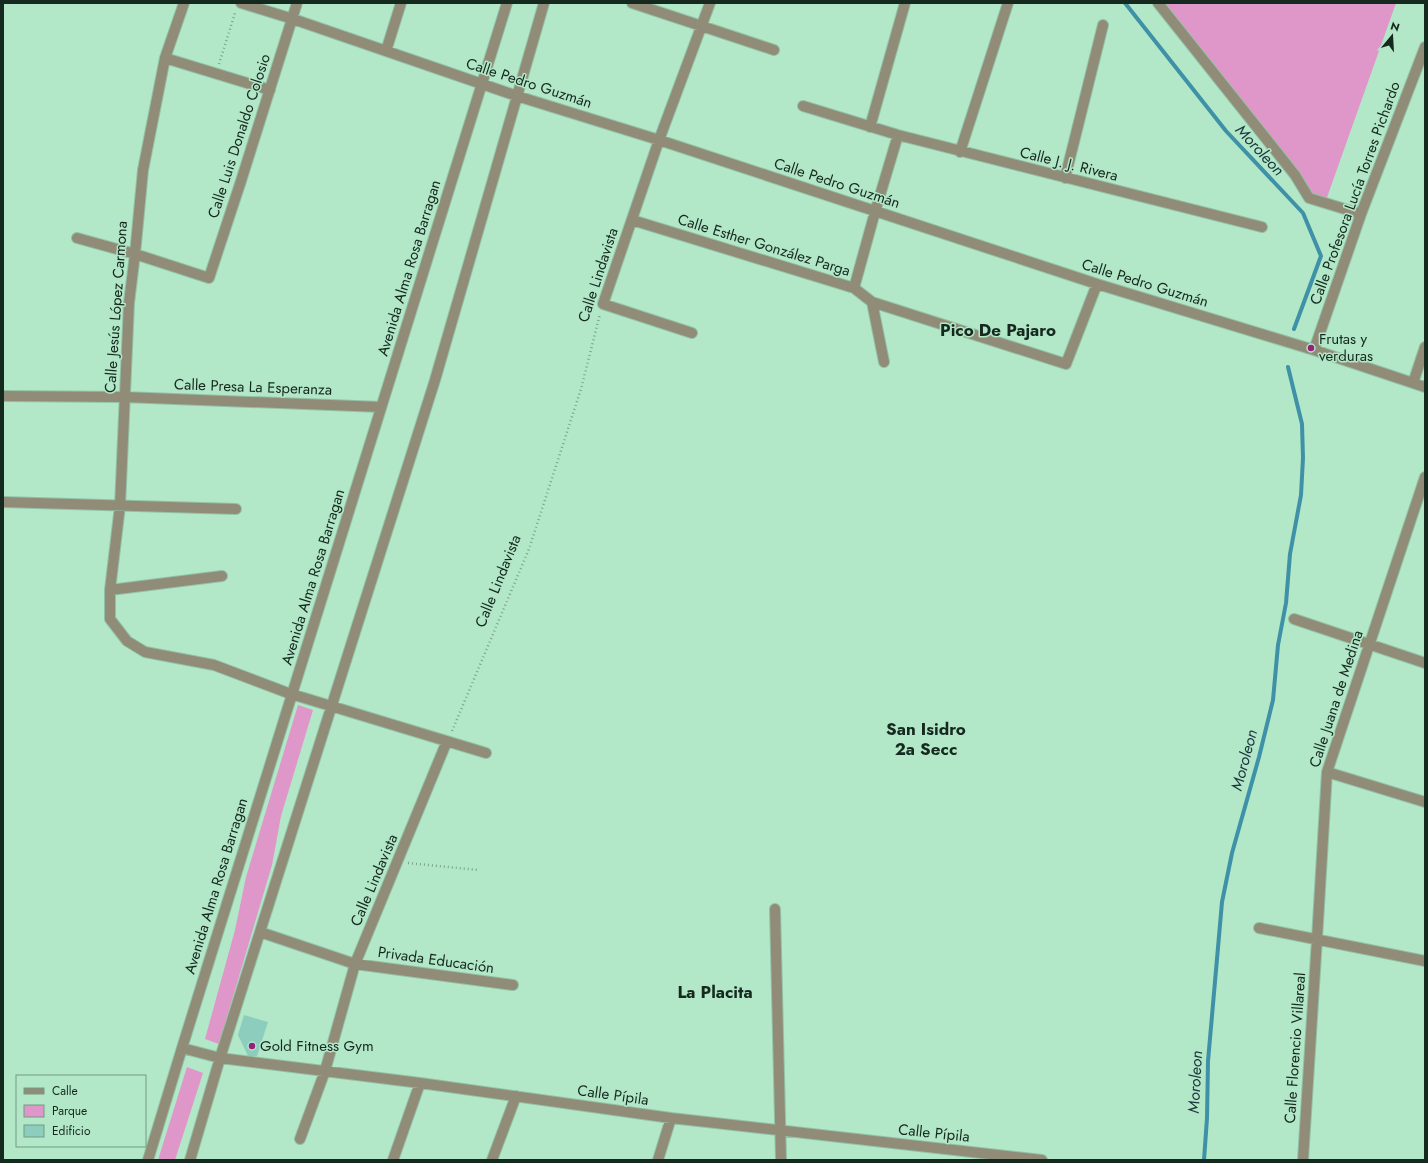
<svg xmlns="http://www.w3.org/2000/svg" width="1428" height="1163" viewBox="0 0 1428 1163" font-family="Jost,sans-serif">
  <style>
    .green { fill: #df96c9 }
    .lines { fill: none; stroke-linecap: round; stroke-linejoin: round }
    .stream { stroke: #3f91a7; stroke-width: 4 }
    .building { fill: #8ccdbe }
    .street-casing { stroke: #93c1a6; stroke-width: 12 }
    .path { stroke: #7aa48c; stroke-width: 2.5; stroke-dasharray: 1 3; stroke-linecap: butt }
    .street { stroke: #908c77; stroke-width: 10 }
    .poi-dot { fill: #96207c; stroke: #b2e7c8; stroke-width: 1.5 }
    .labels { text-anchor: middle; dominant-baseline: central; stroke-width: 3; stroke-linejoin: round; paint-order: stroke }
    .street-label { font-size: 15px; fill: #15291e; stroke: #b2e7c8 }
    .poi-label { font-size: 15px; fill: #15291e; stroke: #b2e7c8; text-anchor: start }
    .water-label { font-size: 16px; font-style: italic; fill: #1c353d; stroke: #b2e7c8 }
    .quarter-label { font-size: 17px; font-weight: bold; fill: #15291e; stroke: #b2e7c8 }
  </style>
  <rect width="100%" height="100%" fill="#b2e7c8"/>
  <path class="green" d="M 1158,3 L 1396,3 L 1325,203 L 1309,198 Z
    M 298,705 L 313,710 L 281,816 L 272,865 L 219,1044 L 205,1039 L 235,930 L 246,877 Z
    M 187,1067 L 203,1073 L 175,1160 L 158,1160 Z"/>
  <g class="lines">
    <path class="stream" d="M 1125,3 L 1226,131 L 1303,213 L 1321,256 L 1294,329
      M 1204,1160 L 1207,1118 L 1208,1061 L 1222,902 L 1232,853 L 1259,757 L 1273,700 L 1278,645 L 1286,603 L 1290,554 L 1301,495 L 1303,458 L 1302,424 L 1288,367"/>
  </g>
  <path class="building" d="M 244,1015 L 268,1022 L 257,1056 L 248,1056 L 238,1035 Z"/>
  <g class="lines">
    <g class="street-casing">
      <path id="street" d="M 184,3 L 165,58 L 143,170 L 135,254 L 129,303 L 120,506 L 110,590 L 110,619 L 127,641 L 145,652 L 214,665 L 288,693 L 486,753
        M 241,3 L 293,19 L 517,96 L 659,140 L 1097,284 L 1314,350 L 1425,387
        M 632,3 L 774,50
        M 1158,3 L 1295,175 L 1309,198 L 1361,214
        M 386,51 L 401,3
        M 165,58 L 270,90
        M 803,106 L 898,135 L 1262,227
        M 870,127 L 905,3
        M 960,152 L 1008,3
        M 1065,178 L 1103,25
        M 632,220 L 854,288 L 872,302 L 1066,364 L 1097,284
        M 77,238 L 135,254 L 209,278 L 241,181 L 297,3
        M 854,288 L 875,212 L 898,135
        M 872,302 L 884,362
        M 692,333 L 603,304 L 659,140 L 710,3
        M 1314,350 L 1361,214 L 1425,47
        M 1413,383 L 1425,347
        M 3,396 L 124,397 L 381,407
        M 3,502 L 236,509
        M 110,590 L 222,576
        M 1294,619 L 1425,663
        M 1327,772 L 1425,802
        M 775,909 L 781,1160
        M 1259,928 L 1425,961
        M 260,932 L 355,964 L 513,985
        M 182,1048 L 220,1058 L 420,1083 L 671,1118 L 1042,1160
        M 300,1139 L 325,1071 L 355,964 L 447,741
        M 148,1160 L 182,1048 L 507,3
        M 190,1160 L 220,1058 L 435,380 L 544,3
        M 393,1160 L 420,1083
        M 492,1160 L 516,1096
        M 658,1160 L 671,1118
        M 1303,1160 L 1317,939 L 1327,772 L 1425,477"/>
    </g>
    <path class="path" d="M 219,64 L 235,13
      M 452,731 L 529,549 L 581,389 L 600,314
      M 408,863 L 478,870"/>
    <use href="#street" class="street"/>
  </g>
  <g class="poi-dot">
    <circle cx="1311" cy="348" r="4"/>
    <circle cx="252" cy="1046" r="4"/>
  </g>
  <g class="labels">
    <g class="street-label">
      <text transform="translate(529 83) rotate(18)">Calle Pedro Guzmán</text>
      <text transform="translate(239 136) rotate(-72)">Calle Luis Donaldo Colosio</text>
      <text transform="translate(1069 164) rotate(14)">Calle J. J. Rivera</text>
      <text transform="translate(837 183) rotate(18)">Calle Pedro Guzmán</text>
      <text transform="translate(1355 193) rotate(-70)">Calle Profesora Lucía Torres Pichardo</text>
      <text transform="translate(764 245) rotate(17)">Calle Esther González Parga</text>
      <text transform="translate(409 268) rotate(-73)">Avenida Alma Rosa Barragan</text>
      <text transform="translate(598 275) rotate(-72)">Calle Lindavista</text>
      <text transform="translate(1145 283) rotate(17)">Calle Pedro Guzmán</text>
      <text transform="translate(116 307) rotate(-86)">Calle Jesús López Carmona</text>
      <text transform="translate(253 387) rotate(2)">Calle Presa La Esperanza</text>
      <text transform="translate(313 577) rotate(-73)">Avenida Alma Rosa Barragan</text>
      <text transform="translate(498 581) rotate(-68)">Calle Lindavista</text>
      <text transform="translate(1336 699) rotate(-72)">Calle Juana de Medina</text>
      <text transform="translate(374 880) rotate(-67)">Calle Lindavista</text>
      <text transform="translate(216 886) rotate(-73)">Avenida Alma Rosa Barragan</text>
      <text transform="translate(436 960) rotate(8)">Privada Educación</text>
      <text transform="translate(1295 1048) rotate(-86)">Calle Florencio Villareal</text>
      <text transform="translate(613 1095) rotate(8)">Calle Pípila</text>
      <text transform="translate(934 1133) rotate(6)">Calle Pípila</text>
    </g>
    <g class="poi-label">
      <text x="1319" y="339">Frutas y<tspan x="1319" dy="17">verduras</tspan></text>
      <text x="260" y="1046">Gold Fitness Gym</text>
    </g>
    <g class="water-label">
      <text transform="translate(1260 150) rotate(47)">Moroleon</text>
      <text transform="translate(1244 760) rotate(-75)">Moroleon</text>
      <text transform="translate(1195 1082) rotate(-87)">Moroleon</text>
    </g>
    <g class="quarter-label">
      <text x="998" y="330">Pico De Pajaro</text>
      <text x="926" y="729">San Isidro<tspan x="926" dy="20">2a Secc</tspan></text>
      <text x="715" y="992">La Placita</text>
    </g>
  </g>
  <rect width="1428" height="1163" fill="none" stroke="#15291e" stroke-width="8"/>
  <rect x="16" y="1075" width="130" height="72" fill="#b2e7c8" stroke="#739b84"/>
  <rect x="24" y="1088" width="20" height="6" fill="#908c77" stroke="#739b84"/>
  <text x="52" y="1095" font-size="12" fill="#15291e">Calle</text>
  <rect x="24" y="1105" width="20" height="12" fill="#df96c9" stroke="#739b84"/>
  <text x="52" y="1115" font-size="12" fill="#15291e">Parque</text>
  <rect x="24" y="1125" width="20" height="12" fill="#8ccdbe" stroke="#739b84"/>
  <text x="52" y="1135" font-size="12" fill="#15291e">Edificio</text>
  <g transform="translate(1392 36) rotate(18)" stroke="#b2e7c8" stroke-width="3" paint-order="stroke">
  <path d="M0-3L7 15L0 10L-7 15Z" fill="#15291e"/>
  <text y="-6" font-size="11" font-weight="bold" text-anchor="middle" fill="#15291e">N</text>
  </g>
</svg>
